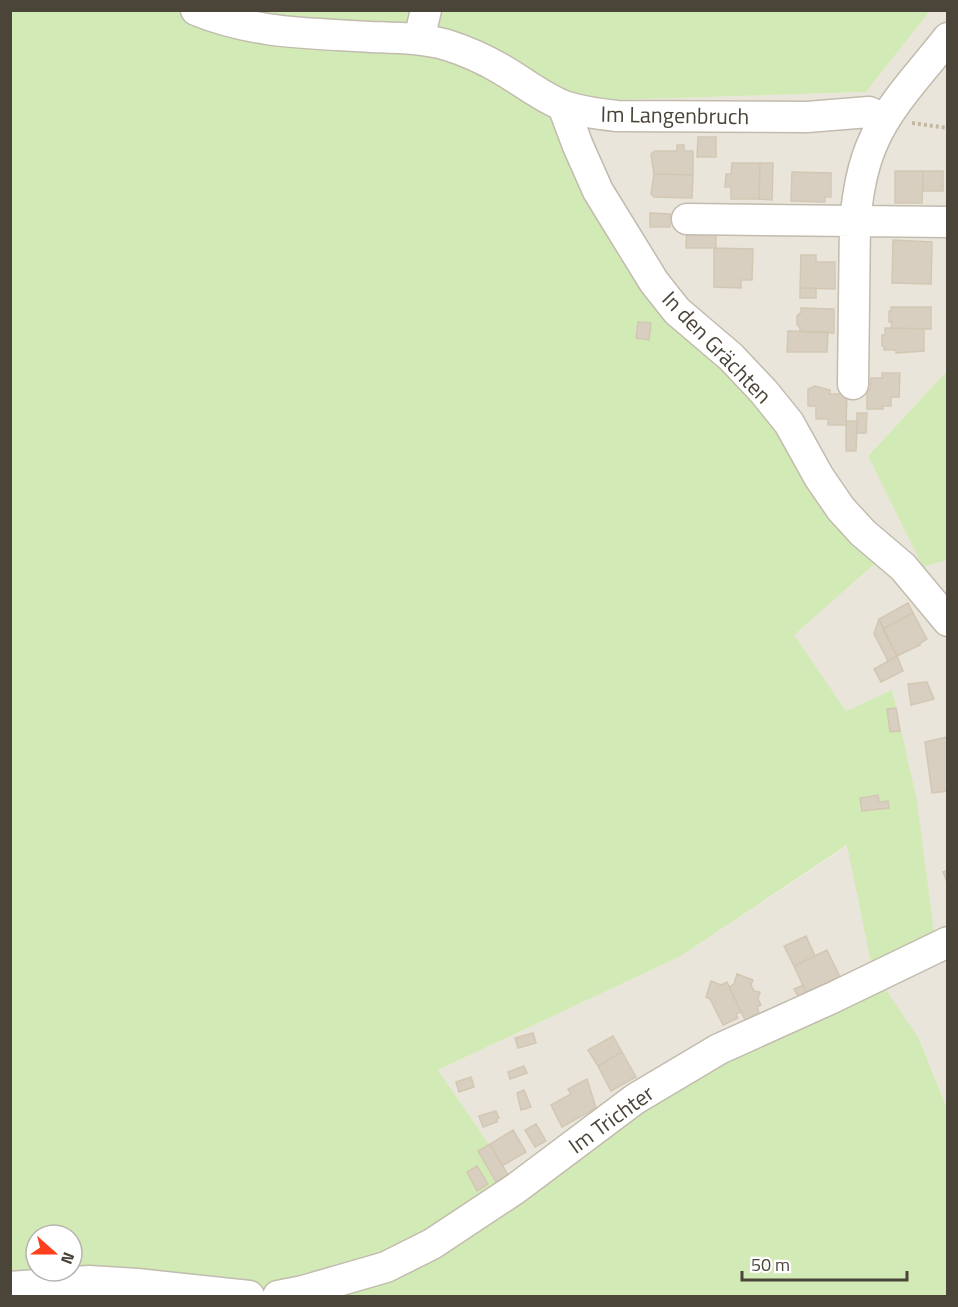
<svg xmlns="http://www.w3.org/2000/svg" width="958" height="1307" viewBox="0 0 958 1307" font-family="'Titillium Web',sans-serif">
  <style>
    .residential { fill: #eae5da }
    .green { fill: #d2eab5; fill-rule: evenodd }
    .building { fill: #d8cfc1; stroke: #d3c7b4; stroke-width: 1.5 }
    .lines { fill: none; stroke-linecap: round; stroke-linejoin: round }
    .minor-casing { stroke: #c2bbae; stroke-width: 33 }
    .path { stroke: #c4b79f; stroke-width: 4; stroke-dasharray: 3 3; stroke-linecap: butt }
    .minor { stroke: #fff; stroke-width: 30 }
    .labels { text-anchor: middle; dominant-baseline: central; stroke-width: 4.5; stroke-linejoin: round; paint-order: stroke }
    .street-label { font-size: 22px; fill: #4b4439; stroke: #fff }
  </style>
  <rect width="100%" height="100%" fill="#f6f3ec"/>
  <path class="residential" d="M 930,11 L 947,11 L 947,371 L 868,456 L 923,566 L 947,560 L 947,1108 L 919,1039 L 511,1180 L 438,1070 L 681,956 L 848,845 L 872,968 L 892,690 L 846,711 L 793,635 L 880,559 L 677,297 L 609,196 L 576,101 L 866,92 Z"/>
  <path class="green" d="M 10,11 L 930,11 L 866,92 L 577,101 L 609,197 L 880,559 L 794,635 L 846,711 L 892,690 L 917,801 L 934,933 L 872,968 L 847,845 L 681,956 L 438,1070 L 512,1179 L 706,1043 L 880,981 L 919,1039 L 947,1108 L 947,1296 L 11,1296 ZM 36,1235 L 72,1235 L 72,1271 L 36,1271 Z
    M 947,371 L 947,560 L 923,567 L 868,456 Z"/>
  <path class="building" d="M 698,137 L 716,137 L 716,157 L 697,157 Z
    M 677,145 L 684,145 L 684,151 L 693,151 L 693,175 L 654,174 L 651,154 L 655,151 L 677,151 Z
    M 732,163 L 760,163 L 759,199 L 731,199 L 731,187 L 725,187 L 726,174 L 731,174 Z
    M 760,163 L 773,163 L 772,200 L 759,199 Z
    M 895,171 L 923,171 L 922,203 L 895,203 Z
    M 923,171 L 943,171 L 943,191 L 923,191 Z
    M 792,172 L 831,173 L 831,197 L 825,197 L 825,202 L 791,201 Z
    M 654,174 L 693,175 L 692,198 L 654,197 L 651,194 Z
    M 650,213 L 670,214 L 670,227 L 650,227 Z
    M 687,227 L 716,228 L 716,248 L 686,248 Z
    M 893,240 L 932,242 L 931,284 L 892,283 Z
    M 714,248 L 753,249 L 752,280 L 741,280 L 741,288 L 714,287 Z
    M 801,255 L 816,255 L 816,262 L 835,262 L 835,289 L 800,288 Z
    M 800,288 L 816,288 L 816,298 L 800,298 Z
    M 891,307 L 931,307 L 931,329 L 891,328 L 892,322 L 889,322 L 889,311 L 891,311 Z
    M 801,308 L 834,309 L 834,333 L 800,332 L 800,328 L 797,324 L 797,316 L 801,312 Z
    M 638,322 L 651,323 L 649,340 L 636,338 Z
    M 885,328 L 924,329 L 924,351 L 896,353 L 896,350 L 884,350 L 884,346 L 882,346 L 882,335 L 885,335 Z
    M 788,331 L 828,332 L 827,352 L 787,352 Z
    M 882,373 L 900,373 L 899,397 L 891,397 L 891,406 L 883,406 L 883,409 L 867,409 L 867,390 L 870,390 L 871,378 L 882,378 Z
    M 815,386 L 830,390 L 830,394 L 847,394 L 846,425 L 828,425 L 828,419 L 816,419 L 816,406 L 808,406 L 808,389 Z
    M 857,413 L 867,413 L 866,433 L 857,433 Z
    M 846,421 L 857,421 L 856,451 L 846,451 Z
    M 908,603 L 913,613 L 883,629 L 879,619 Z
    M 913,613 L 927,639 L 919,644 L 920,645 L 897,656 L 883,629 Z
    M 879,619 L 897,656 L 888,661 L 874,634 Z
    M 897,656 L 903,671 L 881,682 L 874,669 Z
    M 927,682 L 934,699 L 911,705 L 908,684 Z
    M 896,708 L 900,731 L 890,732 L 887,709 Z
    M 947,737 L 948,791 L 932,793 L 925,742 Z
    M 878,795 L 879,802 L 888,801 L 889,808 L 862,811 L 860,798 Z
    M 948,870 L 948,885 L 943,872 Z
    M 806,936 L 815,956 L 794,966 L 784,946 Z
    M 827,950 L 840,977 L 806,992 L 794,966 Z
    M 737,974 L 753,980 L 751,985 L 754,991 L 760,992 L 758,999 L 761,1005 L 757,1007 L 759,1013 L 745,1020 L 729,987 L 734,984 Z
    M 711,981 L 721,985 L 727,982 L 741,1012 L 736,1014 L 738,1018 L 723,1025 L 710,999 L 706,997 Z
    M 803,985 L 806,992 L 798,996 L 794,989 Z
    M 533,1033 L 536,1043 L 518,1048 L 515,1038 Z
    M 613,1036 L 622,1052 L 598,1066 L 588,1050 Z
    M 622,1052 L 636,1077 L 611,1091 L 598,1066 Z
    M 524,1066 L 527,1073 L 510,1079 L 508,1072 Z
    M 471,1077 L 474,1087 L 459,1092 L 456,1082 Z
    M 587,1079 L 596,1108 L 562,1127 L 551,1105 L 571,1094 L 568,1089 Z
    M 524,1090 L 531,1107 L 521,1110 L 517,1093 Z
    M 496,1111 L 499,1118 L 497,1118 L 497,1122 L 483,1127 L 479,1116 Z
    M 536,1124 L 546,1141 L 535,1147 L 525,1130 Z
    M 513,1130 L 526,1152 L 502,1166 L 490,1144 Z
    M 490,1144 L 508,1175 L 496,1182 L 478,1151 Z
    M 477,1166 L 488,1184 L 477,1191 L 467,1172 Z"/>
  <g class="lines">
    <g class="minor-casing">
      <path id="minor" d="M 196,10 C 255,34 309,33 371,37 C 396,38 422,38 447,45 C 466,51 484,59 501,69 C 522,81 541,97 564,106 C 581,112 599,114 617,116 L 807,117 L 869,112 L 885,119
        M 419,39 L 426,10
        M 563,106 L 578,146 L 598,191 L 654,282 L 677,311 L 731,357 L 764,392 L 789,423 L 819,477 L 841,509 L 863,533 L 903,567 L 948,621
        M 687,219 L 855,221 C 858,193 862,166 874,140 C 890,104 923,70 948,38
        M 853,384 L 855,221 L 948,222
        M 10,1287 L 89,1281 L 137,1284 L 249,1296
        M 278,1296 L 303,1291 L 386,1267 L 432,1244 L 515,1189 L 635,1099 L 719,1049 L 832,998 L 948,942"/>
    </g>
    <path class="path" d="M 912,123 L 948,128"/>
    <use href="#minor" class="minor"/>
  </g>
  <g class="labels">
    <g class="street-label">
      <text transform="translate(675 115) rotate(1)">Im Langenbruch</text>
      <text transform="translate(717 347) rotate(46)">In den Grächten</text>
      <text transform="translate(611 1119) rotate(-36)">Im Trichter</text>
    </g>
  </g>
  <rect width="958" height="1307" fill="none" stroke="#4b4439" stroke-width="24"/>
  <g transform="translate(54 1253) rotate(111)"><circle r="28" fill="#ffffff" stroke="#b7b4b0" stroke-width="1.5"/>
  <path d="M0-4.5L10 22L0 15L-10 22Z" fill="#fc3f1d"/>
  <text y="-9" font-size="16" font-weight="bold" text-anchor="middle" fill="#4b4439">N</text>
  </g>
  <path d="M742 1271v9h165v-9" fill="none" stroke="#4b4439" stroke-width="3"/>
  <text x="751" y="1271" font-size="18" fill="#4b4439" stroke="#ffffff" stroke-width="4.5" paint-order="stroke">50 m</text>
</svg>
